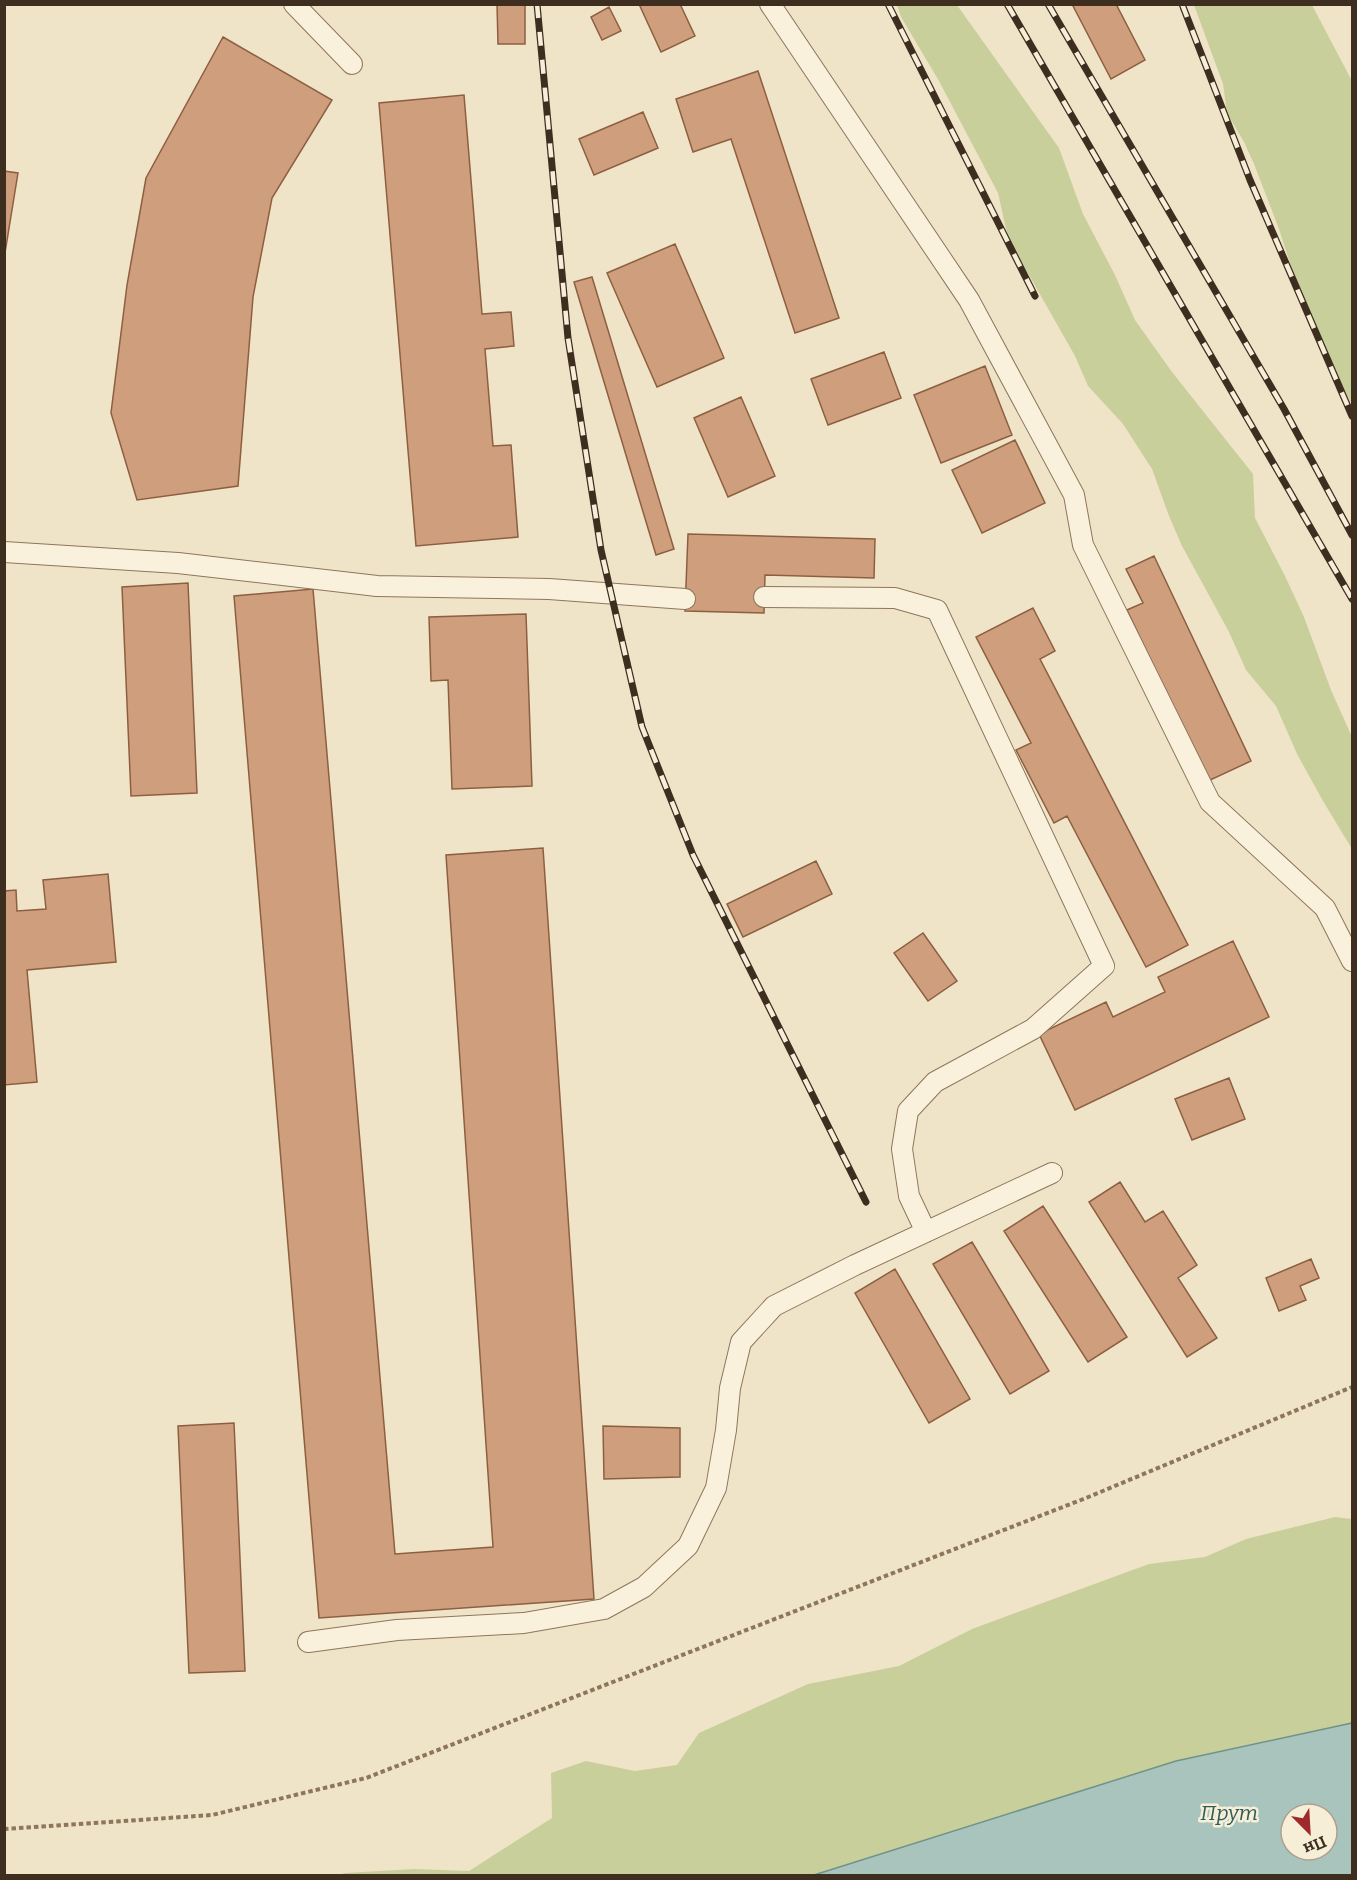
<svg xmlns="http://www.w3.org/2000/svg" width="1357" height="1880" viewBox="0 0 1357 1880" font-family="Bitter,serif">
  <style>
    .green { fill: #c9cf9b }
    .water { fill: #a9c4bc; stroke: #6f938a; stroke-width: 1.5; fill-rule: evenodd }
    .building { fill: #cf9f7d; stroke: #8d5f41; stroke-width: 1.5 }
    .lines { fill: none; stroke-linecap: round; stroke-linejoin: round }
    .lane-casing { stroke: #8d765c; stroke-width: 22 }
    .path { stroke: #8d765c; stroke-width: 4; stroke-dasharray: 4.5 3; stroke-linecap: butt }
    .lane { stroke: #faf1dc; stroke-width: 20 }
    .rail-casing { stroke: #3d2e20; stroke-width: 7 }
    .rail { stroke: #f7eed8; stroke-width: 4.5; stroke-dasharray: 14; stroke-linecap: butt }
    .labels { text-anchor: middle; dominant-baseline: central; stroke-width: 5; stroke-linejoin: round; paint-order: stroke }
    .water-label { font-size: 21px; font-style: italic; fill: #2f5d5a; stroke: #f7eed8 }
  </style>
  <rect width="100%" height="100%" fill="#f0e4c8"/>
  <path class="green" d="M 897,5 L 957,5 L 1059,148 L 1083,214 L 1115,275 L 1135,320 L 1172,372 L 1253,474 L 1255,518 L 1285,576 L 1304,617 L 1331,690 L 1352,737 L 1352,849 L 1323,801 L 1297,754 L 1276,706 L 1246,670 L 1229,632 L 1182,546 L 1169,516 L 1152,469 L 1123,424 L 1088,386 L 1075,356 L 1008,238 L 998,193 L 939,81 L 901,17 Z
    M 1194,5 L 1312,5 L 1352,81 L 1352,404 L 1331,367 L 1303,304 L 1279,229 L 1254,164 L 1244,142 L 1227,113 L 1223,84 Z
    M 1335,1517 L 1352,1519 L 1352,1723 L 1176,1761 L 814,1875 L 336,1876 L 345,1873 L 414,1869 L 469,1871 L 552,1818 L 551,1773 L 586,1761 L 635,1771 L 677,1765 L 699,1733 L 808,1684 L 899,1666 L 972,1629 L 1149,1564 L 1205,1557 L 1246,1539 Z"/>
  <path class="water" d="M 1352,1723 L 1352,1875 L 814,1875 L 1176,1761 ZM 1291,1814 L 1327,1814 L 1327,1850 L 1291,1850 Z"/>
  <path class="building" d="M 497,4 L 525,4 L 525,44 L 498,44 Z
    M 639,4 L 680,4 L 695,36 L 661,52 Z
    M 1072,4 L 1116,4 L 1145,60 L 1111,79 Z
    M 609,7 L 621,31 L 602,40 L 591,17 Z
    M 223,37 L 332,100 L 272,198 L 253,297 L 238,486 L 137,500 L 111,413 L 127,285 L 146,178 Z
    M 758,71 L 839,318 L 795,333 L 731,139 L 693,152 L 676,99 Z
    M 464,95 L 482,314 L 511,312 L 514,346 L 485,349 L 493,446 L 511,445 L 518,537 L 416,546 L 379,103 Z
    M 643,112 L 658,148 L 594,175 L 579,139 Z
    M 4,171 L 18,173 L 4,259 Z
    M 675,244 L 724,358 L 657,387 L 607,273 Z
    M 592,277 L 674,549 L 656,555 L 574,282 Z
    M 884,352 L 901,398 L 828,425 L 811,379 Z
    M 985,366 L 1012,435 L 941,463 L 914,395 Z
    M 741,397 L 775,476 L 728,497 L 694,418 Z
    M 1015,440 L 1045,503 L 982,533 L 952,470 Z
    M 688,534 L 875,539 L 874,578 L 765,575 L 764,613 L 685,611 Z
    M 1154,556 L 1251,761 L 1208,781 L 1127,610 L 1143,603 L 1126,569 Z
    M 188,583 L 197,793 L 131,796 L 122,587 Z
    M 313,589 L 395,1554 L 493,1547 L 446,855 L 543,848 L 594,1599 L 319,1618 L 234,596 Z
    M 1033,608 L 1055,651 L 1040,659 L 1188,945 L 1146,967 L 1067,816 L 1054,823 L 1016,750 L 1031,743 L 976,637 Z
    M 526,614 L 532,786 L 452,789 L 448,680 L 431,681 L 429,617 Z
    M 816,861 L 832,894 L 743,937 L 727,904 Z
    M 108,874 L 116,962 L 27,970 L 37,1082 L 4,1085 L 4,891 L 16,890 L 17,911 L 46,909 L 43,880 Z
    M 923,933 L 957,981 L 928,1001 L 894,953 Z
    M 1233,941 L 1269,1017 L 1075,1110 L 1039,1034 L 1106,1002 L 1113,1017 L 1165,992 L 1158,977 Z
    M 1229,1078 L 1245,1119 L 1192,1140 L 1175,1099 Z
    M 1120,1182 L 1145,1222 L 1163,1211 L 1197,1265 L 1178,1278 L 1217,1338 L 1187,1357 L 1089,1202 Z
    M 1043,1206 L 1127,1337 L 1088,1362 L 1004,1231 Z
    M 972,1242 L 1049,1371 L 1010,1394 L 933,1264 Z
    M 1311,1259 L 1319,1278 L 1300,1286 L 1306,1300 L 1279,1311 L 1266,1278 Z
    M 895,1269 L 970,1399 L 929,1423 L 855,1293 Z
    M 234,1423 L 245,1671 L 189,1673 L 178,1426 Z
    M 603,1426 L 680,1428 L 680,1477 L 604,1479 Z"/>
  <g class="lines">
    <g class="lane-casing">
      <path id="lane" d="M 294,4 L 352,64
        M 770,4 L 969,300 L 1074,495 L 1083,545 L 1210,802 L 1325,908 L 1352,961
        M 4,552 L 178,563 L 377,586 L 549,589 L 685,599
        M 764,597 L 895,598 L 937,610 L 1104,966 L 1033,1029 L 935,1082 L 908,1111 L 902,1149 L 909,1196 L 926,1232
        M 308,1642 L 397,1630 L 524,1623 L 604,1609 L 644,1587 L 688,1546 L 716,1488 L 726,1430 L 730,1388 L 741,1342 L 774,1306 L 855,1265 L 1052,1173"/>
    </g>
    <path class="path" d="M 4,1829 L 212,1815 L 366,1778 L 1086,1498 L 1352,1387"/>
    <use href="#lane" class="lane"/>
    <g class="rail-casing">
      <path id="rail" d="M 537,4 L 568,338 L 601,550 L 642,727 L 693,855 L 866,1202
        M 888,4 L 1035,296
        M 1007,4 L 1352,599
        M 1048,4 L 1284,409 L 1352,535
        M 1182,4 L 1250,180 L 1352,416"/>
    </g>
    <use href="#rail" class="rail"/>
  </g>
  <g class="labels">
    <g class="water-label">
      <text x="1229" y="1813">Прут</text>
    </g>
  </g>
  <rect width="1357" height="1880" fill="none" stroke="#3d2e20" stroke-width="12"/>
  <g transform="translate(1309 1832) rotate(156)"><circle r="28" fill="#f7eed8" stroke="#ada18e" stroke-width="1.5"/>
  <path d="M0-4.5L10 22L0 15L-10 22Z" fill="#9e2a2b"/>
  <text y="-9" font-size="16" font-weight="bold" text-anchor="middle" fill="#3d2e20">Пн</text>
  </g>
</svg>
